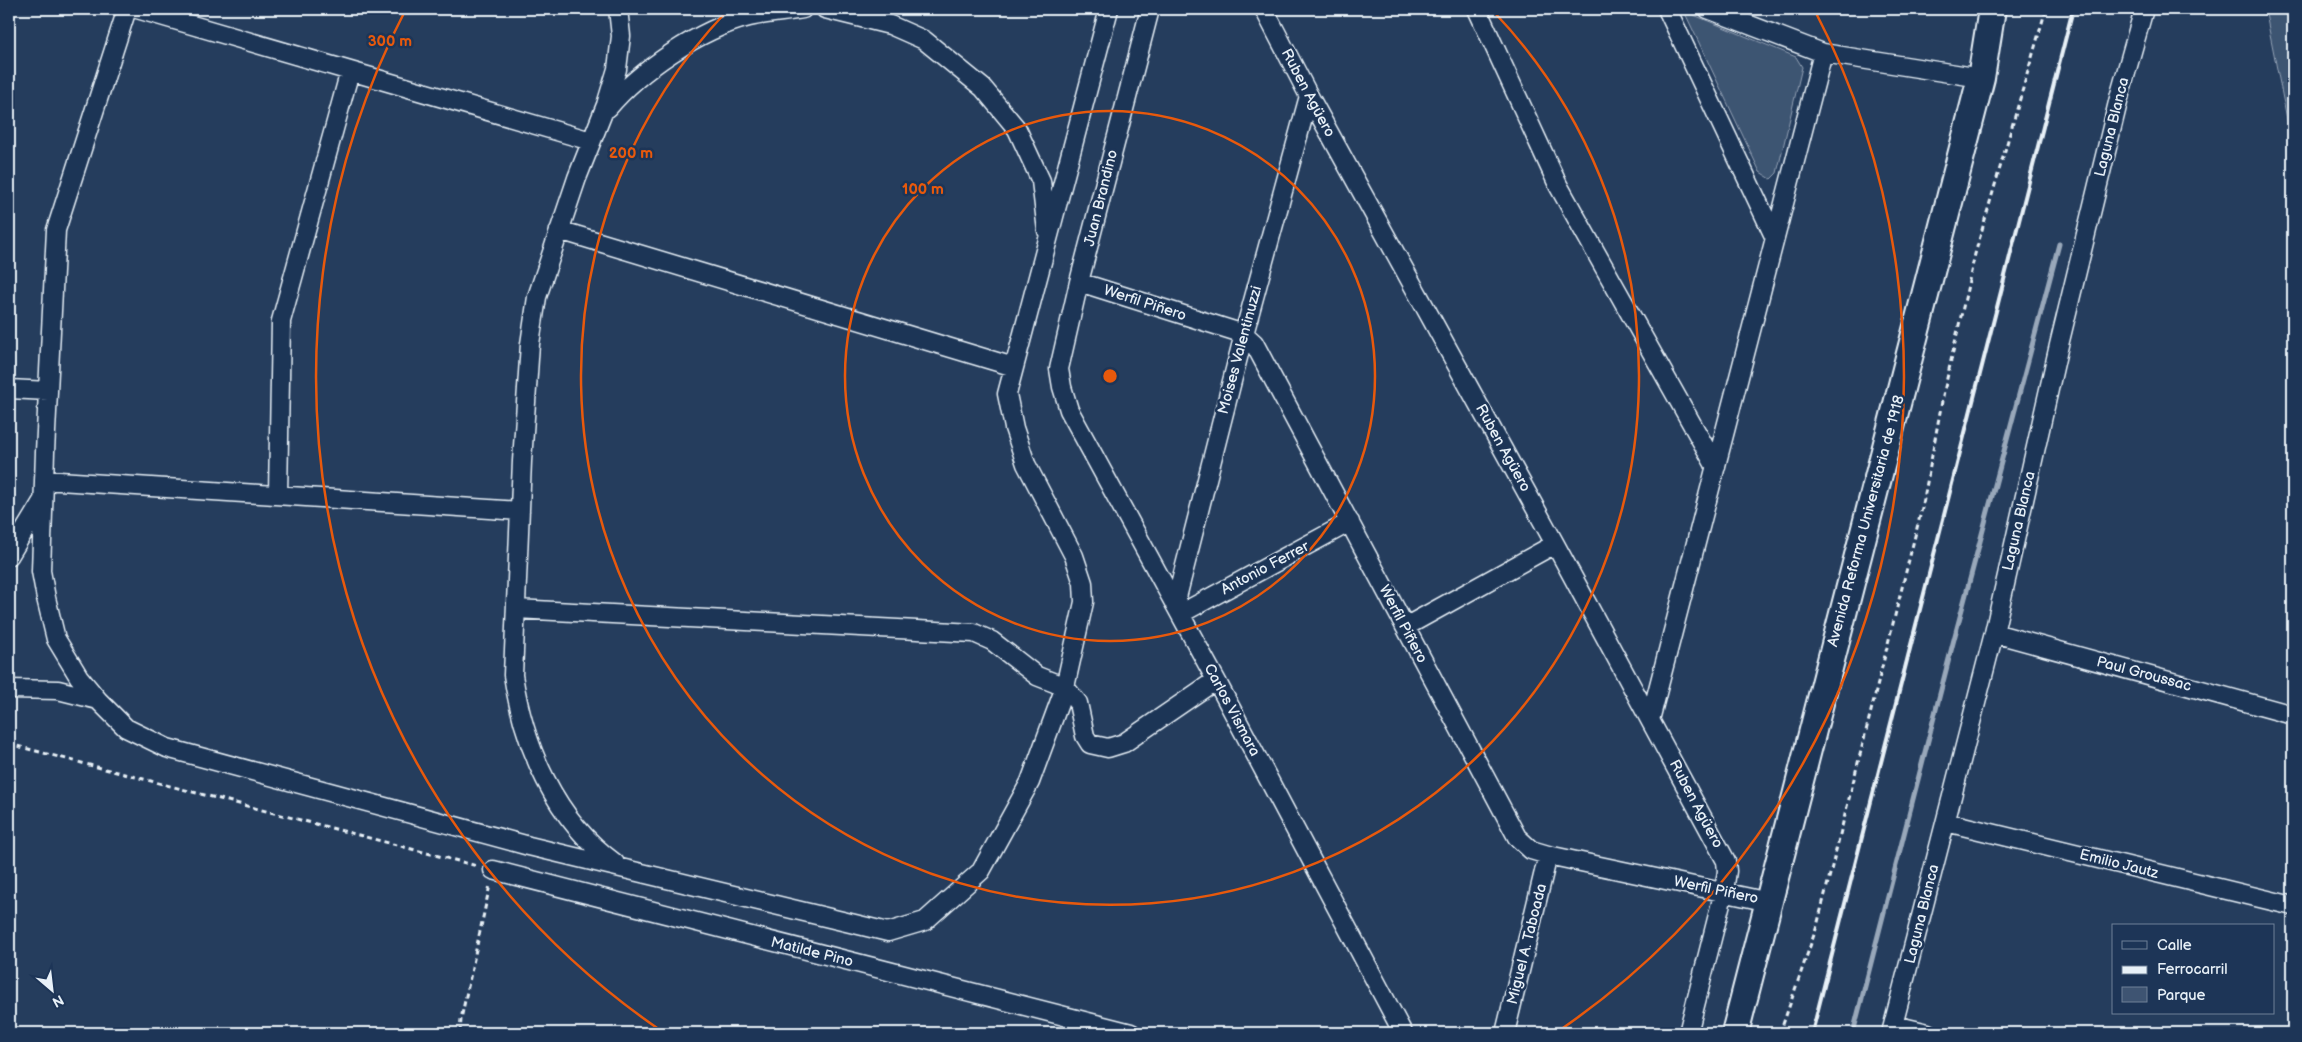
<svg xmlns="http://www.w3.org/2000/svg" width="2302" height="1042" viewBox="0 0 2302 1042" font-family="'Balsamiq Sans',sans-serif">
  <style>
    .green { fill: #3e5472; stroke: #93a2b5 }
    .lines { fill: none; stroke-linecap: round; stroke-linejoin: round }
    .stream { stroke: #99a8ba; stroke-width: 5 }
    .minor-casing { stroke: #e8f1f8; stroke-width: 21 }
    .secondary-casing { stroke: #e8f1f8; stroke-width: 30 }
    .path { stroke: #e8f1f8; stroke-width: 3; stroke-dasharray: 5 4; stroke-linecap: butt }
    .minor { stroke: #1d3557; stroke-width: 18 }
    .secondary { stroke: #1d3557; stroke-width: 26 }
    .rail { stroke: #e8f1f8; stroke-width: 4 }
    .ring { fill: none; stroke: #e8590c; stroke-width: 2.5 }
    .labels { text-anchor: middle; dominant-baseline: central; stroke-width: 5; stroke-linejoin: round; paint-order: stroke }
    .street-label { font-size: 15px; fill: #e8f1f8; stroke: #1d3557 }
    .centre { fill: #e8590c; stroke: #1d3557; stroke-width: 2.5 }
    .ring-label { font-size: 15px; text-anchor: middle; font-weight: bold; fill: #e8590c; stroke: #1d3557; stroke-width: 5; stroke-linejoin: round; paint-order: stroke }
  </style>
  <rect width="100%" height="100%" fill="#253d5d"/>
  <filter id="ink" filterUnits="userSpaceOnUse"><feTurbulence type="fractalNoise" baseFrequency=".02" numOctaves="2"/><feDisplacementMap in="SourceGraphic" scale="10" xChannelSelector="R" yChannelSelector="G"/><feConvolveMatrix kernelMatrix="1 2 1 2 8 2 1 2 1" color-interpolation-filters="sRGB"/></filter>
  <g filter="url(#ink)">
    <path class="green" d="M 2265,9 L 2293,9 L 2293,149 Z
      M 1684,11 L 1796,57 L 1802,67 L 1777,173 L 1771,179 L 1760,172 Z"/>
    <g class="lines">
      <path class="stream" d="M 1853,1033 L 1953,643 L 2059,244"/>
      <g class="minor-casing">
        <path id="minor" d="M 137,9 L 591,141
          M 825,9 L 890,25 L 924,40 L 983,88 L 1017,129 L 1041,181 L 1047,231
          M 1150,9 L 1079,282 L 1059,369 L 1062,387 L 1069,410 L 1216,680 L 1403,1033
          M 1264,9 L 1309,96 L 1555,544 L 1726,861 L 1727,871 L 1724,891 L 1688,1033
          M 1477,9 L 1558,185 L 1716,467
          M 1667,9 L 1774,236
          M 1708,9 L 1823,53 L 1981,78
          M 608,108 C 640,70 700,29 749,17 C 767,13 785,12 803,9
          M 559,230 L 1014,367
          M 1079,282 L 1244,334 L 1254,343 L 1517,837 L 1531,850 L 1548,855 L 1769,902
          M 9,389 L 48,391
          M 44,480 L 520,511
          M 278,495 L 281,321 L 350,71
          M 9,556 L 43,500
          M 1175,605 L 1244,334 L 1309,96
          M 516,609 L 974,633 L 992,641 L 1037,676 L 1065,687 L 1078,703 L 1085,736 L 1090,744 L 1108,748 L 1124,743 L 1216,680
          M 1180,614 L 1350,522
          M 1405,627 L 1555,544
          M 1994,633 L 2293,715
          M 9,689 L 58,690 L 98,700 L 126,728 L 167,748 L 529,846 L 888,932 L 925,921 L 981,871 L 1030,782 L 1065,687 L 1084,602 L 1083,583 L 1074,556 L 1026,464 L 1014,428 L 1007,394 L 1109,9
          M 98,700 L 79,677 L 56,639 L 46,598 L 41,571 L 45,452 L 56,230 L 127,9
          M 1650,720 L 1823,53
          M 1946,822 L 2293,906
          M 615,863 C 555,820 524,747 513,675 L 522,461 L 530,344 L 537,297 L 577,178 L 606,105 L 617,69 L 621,36 L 618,9
          M 493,870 L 1131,1033
          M 1894,1025 L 1928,1033
          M 1505,1033 L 1548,855
          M 1891,1033 L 1994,633 L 2059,345 L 2120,94 L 2144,9"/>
      </g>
      <g class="secondary-casing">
        <path id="secondary" d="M 1735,1033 L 1981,78 L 1992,9"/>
      </g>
      <path class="path" d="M 9,744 L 477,866
        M 460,1033 L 461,1019 L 490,885
        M 1780,1033 L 1817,926 L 1923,504 L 1943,396 L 1975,254 L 2046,9"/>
      <use href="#minor" class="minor"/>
      <use href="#secondary" class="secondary"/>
      <path class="rail" d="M 1812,1033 L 2073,9"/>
    </g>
  </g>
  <g class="ring">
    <circle cx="1110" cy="376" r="265"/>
    <path d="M1494 12A529 529 0 1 1 726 12"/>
    <path d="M660 1030A794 794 0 0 1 406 9M1814 9A794 794 0 0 1 1560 1030"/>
  </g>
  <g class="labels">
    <g class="street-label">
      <text transform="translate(1308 93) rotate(62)">Ruben Agüero</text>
      <text transform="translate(2112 127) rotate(-76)">Laguna Blanca</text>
      <text transform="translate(1101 198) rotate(-76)">Juan Brandino</text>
      <text transform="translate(1145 303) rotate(18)">Werfil Piñero</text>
      <text transform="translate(1240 350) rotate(-75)">Moises Valentinuzzi</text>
      <text transform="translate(1503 448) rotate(61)">Ruben Agüero</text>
      <text transform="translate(1866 521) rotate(-75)">Avenida Reforma Universitaria de 1918</text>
      <text transform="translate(2019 521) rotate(-77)">Laguna Blanca</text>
      <text transform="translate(1265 568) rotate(-28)">Antonio Ferrer</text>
      <text transform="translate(1403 624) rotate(62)">Werfil Piñero</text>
      <text transform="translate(2144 674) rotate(15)">Paul Groussac</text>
      <text transform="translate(1232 710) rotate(62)">Carlos Vismara</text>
      <text transform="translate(1696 804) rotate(62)">Ruben Agüero</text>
      <text transform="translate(2119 864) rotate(14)">Emilio Jautz</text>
      <text transform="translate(1716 890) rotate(12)">Werfil Piñero</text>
      <text transform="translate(1922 914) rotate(-76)">Laguna Blanca</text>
      <text transform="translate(1527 944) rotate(-76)">Miguel A. Taboada</text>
      <text transform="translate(812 952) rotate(14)">Matilde Pino</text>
    </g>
  </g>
  <circle cx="1110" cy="376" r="8" class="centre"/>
  <g class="ring-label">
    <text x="390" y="46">300 m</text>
    <text x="631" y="158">200 m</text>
    <text x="923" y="194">100 m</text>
  </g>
  <rect width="2302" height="1042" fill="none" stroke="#1d3557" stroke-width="30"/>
  <rect x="15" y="15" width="2272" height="1012" fill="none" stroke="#e8f1f8" stroke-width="2" filter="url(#ink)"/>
  <rect x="2112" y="924" width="162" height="90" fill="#1d3557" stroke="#6e8097"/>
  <rect x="2122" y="941" width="25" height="8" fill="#1d3557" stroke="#6e8097"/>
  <text x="2157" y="950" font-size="15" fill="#e8f1f8">Calle</text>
  <rect x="2122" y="966" width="25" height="8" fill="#e8f1f8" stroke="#6e8097"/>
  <text x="2157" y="974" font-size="15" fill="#e8f1f8">Ferrocarril</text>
  <rect x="2122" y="987" width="25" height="15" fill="#3e5472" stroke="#6e8097"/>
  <text x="2157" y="1000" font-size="15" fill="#e8f1f8">Parque</text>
  <g transform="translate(52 990) rotate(152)" stroke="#1d3557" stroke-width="4" paint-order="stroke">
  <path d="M0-4L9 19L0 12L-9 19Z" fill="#e8f1f8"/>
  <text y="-8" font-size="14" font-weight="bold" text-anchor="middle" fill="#e8f1f8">N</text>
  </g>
</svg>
